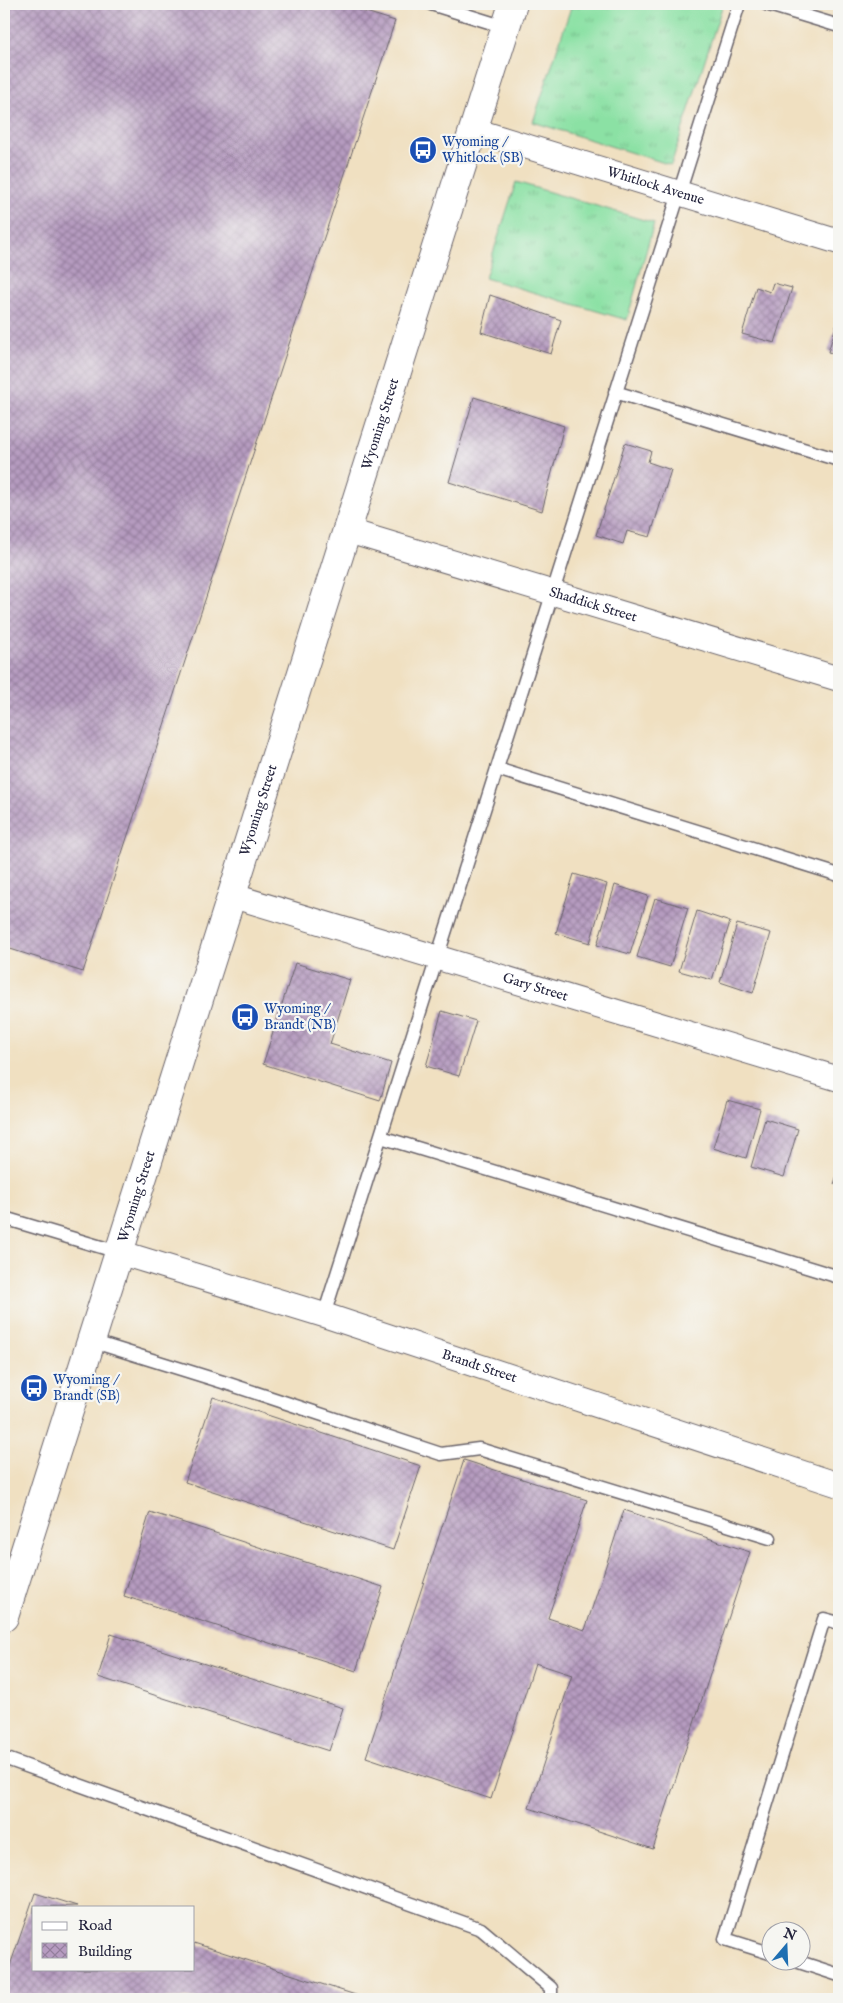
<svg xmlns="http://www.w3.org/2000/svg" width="843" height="2003" viewBox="0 0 843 2003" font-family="'IM FELL English',serif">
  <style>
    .grass { fill: url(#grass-tufts); stroke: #568270 }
    .building { fill: url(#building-cross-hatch) }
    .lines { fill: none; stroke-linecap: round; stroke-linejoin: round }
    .lane-casing { stroke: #6a646a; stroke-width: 15 }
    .street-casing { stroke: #6a646a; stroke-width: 26 }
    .secondary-casing { stroke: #6a646a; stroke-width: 30 }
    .lane { stroke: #fff; stroke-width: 12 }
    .street { stroke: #fff; stroke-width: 24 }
    .secondary { stroke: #fff; stroke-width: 28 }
    .rail { stroke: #22223b; stroke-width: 4; stroke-dasharray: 8 4; stroke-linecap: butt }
    .labels { text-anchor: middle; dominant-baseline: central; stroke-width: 4.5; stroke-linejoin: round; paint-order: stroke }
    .transit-label { font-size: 14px; fill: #164399; stroke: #f6f6f2; text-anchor: start }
    .street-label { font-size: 14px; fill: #22223b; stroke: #f6f6f2 }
  </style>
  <defs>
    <pattern id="grass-tufts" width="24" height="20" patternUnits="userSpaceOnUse" patternTransform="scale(1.25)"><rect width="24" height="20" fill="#8be1a4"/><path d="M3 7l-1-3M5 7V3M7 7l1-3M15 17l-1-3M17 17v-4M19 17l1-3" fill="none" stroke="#78c18e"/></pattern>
    <pattern id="building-cross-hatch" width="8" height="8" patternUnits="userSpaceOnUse" patternTransform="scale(1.25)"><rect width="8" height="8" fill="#b69bc0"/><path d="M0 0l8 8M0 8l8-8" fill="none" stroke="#947e9d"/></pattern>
  </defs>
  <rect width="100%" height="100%" fill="#f6f6f2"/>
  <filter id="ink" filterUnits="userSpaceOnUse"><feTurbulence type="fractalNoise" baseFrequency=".02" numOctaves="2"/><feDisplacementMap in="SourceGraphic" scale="10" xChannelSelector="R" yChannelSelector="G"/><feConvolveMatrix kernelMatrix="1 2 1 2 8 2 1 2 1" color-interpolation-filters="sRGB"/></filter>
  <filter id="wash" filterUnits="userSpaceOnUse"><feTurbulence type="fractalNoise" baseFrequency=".0096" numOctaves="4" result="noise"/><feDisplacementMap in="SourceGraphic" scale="20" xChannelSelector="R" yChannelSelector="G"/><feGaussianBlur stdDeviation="1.12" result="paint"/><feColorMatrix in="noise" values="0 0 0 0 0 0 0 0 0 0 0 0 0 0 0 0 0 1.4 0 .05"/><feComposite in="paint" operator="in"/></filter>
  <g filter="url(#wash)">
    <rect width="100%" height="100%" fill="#f0e0c1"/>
    <path class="grass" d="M 572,4 L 723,4 L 671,165 L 533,122 Z
      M 516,182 L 654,223 L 627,320 L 485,278 Z"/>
    <g id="blocks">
      <path class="building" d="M 4,4 L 340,4 L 395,21 L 83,972 L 4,947 Z
        M 773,283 L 792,288 L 775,343 L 742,334 L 756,287 L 770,292 Z
        M 490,295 L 561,320 L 551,354 L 481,332 Z
        M 839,317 L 839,355 L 828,352 Z
        M 474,397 L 564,426 L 542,511 L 449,482 Z
        M 625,443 L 651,451 L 648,462 L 671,470 L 650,537 L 627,531 L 623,544 L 596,535 Z
        M 574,874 L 607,884 L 590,943 L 556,933 Z
        M 615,885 L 648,896 L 630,954 L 597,945 Z
        M 655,898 L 688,908 L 670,967 L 637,957 Z
        M 697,911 L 730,922 L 712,980 L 679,971 Z
        M 737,924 L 771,933 L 753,993 L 720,982 Z
        M 295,963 L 350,980 L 330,1044 L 391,1063 L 380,1101 L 263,1064 Z
        M 442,1011 L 476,1021 L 459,1076 L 426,1066 Z
        M 727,1100 L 760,1109 L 746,1158 L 713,1148 Z
        M 765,1119 L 798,1129 L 784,1177 L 751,1167 Z
        M 839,1169 L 839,1186 L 834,1184 Z
        M 213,1397 L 421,1466 L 393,1550 L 185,1482 Z
        M 464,1460 L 587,1500 L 548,1618 L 585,1630 L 624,1510 L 750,1552 L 653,1849 L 529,1808 L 572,1675 L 535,1663 L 491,1799 L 366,1757 Z
        M 150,1512 L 383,1587 L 356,1671 L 124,1596 Z
        M 111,1634 L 343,1708 L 329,1751 L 98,1677 Z
        M 35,1893 L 77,1906 L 34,1907 L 34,1969 L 194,1969 L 194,1943 L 368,1999 L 4,1999 L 4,1983 Z"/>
    </g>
  </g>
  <g filter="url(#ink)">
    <use href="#blocks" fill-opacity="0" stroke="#6a646a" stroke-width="1"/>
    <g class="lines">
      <g class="lane-casing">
        <path id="lane" d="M 431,4 L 505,27
          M 766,4 L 839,26
          M 615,392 L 839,460
          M 497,769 L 839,875
          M 381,1137 L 839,1277
          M 4,1218 L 118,1252
          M 324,1315 L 739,4
          M 91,1341 L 226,1383 L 441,1454 L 479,1449 L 770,1538
          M 4,1758 L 481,1929 L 551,1988 L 551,1999
          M 770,1953 L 725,1939 L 824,1619 L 839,1623
          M 793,1960 L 839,1975"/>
      </g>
      <g class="street-casing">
        <g id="street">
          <path id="s1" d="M 473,130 L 839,242"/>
          <path id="s2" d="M 345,530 L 839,679"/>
          <path id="s3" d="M 230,895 L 839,1079"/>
          <path id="s4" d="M 118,1252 L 324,1315 L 839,1485"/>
        </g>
      </g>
      <g class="secondary-casing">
        <g id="secondary">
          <path id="s5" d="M 4,1617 L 513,4"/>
        </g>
      </g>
      <use href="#lane" class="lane"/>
      <use href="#street" class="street"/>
      <use href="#secondary" class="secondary"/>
      <path class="rail" d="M 4,956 L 6,948"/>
    </g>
  </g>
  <defs>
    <g id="bus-disc" transform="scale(1.4375)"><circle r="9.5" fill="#1a4fb4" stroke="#f6f6f2"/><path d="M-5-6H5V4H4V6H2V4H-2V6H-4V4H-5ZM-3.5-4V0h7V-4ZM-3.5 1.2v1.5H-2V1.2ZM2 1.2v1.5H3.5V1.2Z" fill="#fff"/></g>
  </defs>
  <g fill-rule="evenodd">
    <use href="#bus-disc" x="423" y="150"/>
    <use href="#bus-disc" x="245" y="1017"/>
    <use href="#bus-disc" x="34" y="1388"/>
  </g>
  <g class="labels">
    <g class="transit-label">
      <text x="442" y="142">Wyoming /<tspan x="442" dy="16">Whitlock (SB)</tspan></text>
      <text x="264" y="1009">Wyoming /<tspan x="264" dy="16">Brandt (NB)</tspan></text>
      <text x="53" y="1380">Wyoming /<tspan x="53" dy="16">Brandt (SB)</tspan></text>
    </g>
    <g class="street-label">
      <text stroke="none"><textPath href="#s1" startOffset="191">Whitlock Avenue</textPath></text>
      <text stroke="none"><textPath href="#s5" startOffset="1251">Wyoming Street</textPath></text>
      <text stroke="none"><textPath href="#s2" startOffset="259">Shaddick Street</textPath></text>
      <text stroke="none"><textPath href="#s5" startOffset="846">Wyoming Street</textPath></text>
      <text stroke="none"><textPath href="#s3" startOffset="319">Gary Street</textPath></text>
      <text stroke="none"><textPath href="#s5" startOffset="441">Wyoming Street</textPath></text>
      <text stroke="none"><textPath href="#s4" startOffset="379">Brandt Street</textPath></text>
    </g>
  </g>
  <rect width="843" height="2003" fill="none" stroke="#f6f6f2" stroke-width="20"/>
  <rect x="32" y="1906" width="162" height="65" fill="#f6f6f2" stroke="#a1a1a9"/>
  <rect x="42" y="1922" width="25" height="8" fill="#ffffff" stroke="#a1a1a9"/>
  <text x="78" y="1930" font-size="15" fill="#22223b">Road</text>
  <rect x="42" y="1943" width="25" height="15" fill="url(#building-cross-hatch)" stroke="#a1a1a9"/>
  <text x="78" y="1956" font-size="15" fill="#22223b">Building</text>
  <g transform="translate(786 1946) rotate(19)"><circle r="24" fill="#f6f6f2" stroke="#a1a1a9"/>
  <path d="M0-4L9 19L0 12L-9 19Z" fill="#1f6fb2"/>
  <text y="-8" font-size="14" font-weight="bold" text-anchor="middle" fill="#22223b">N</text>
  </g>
</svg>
